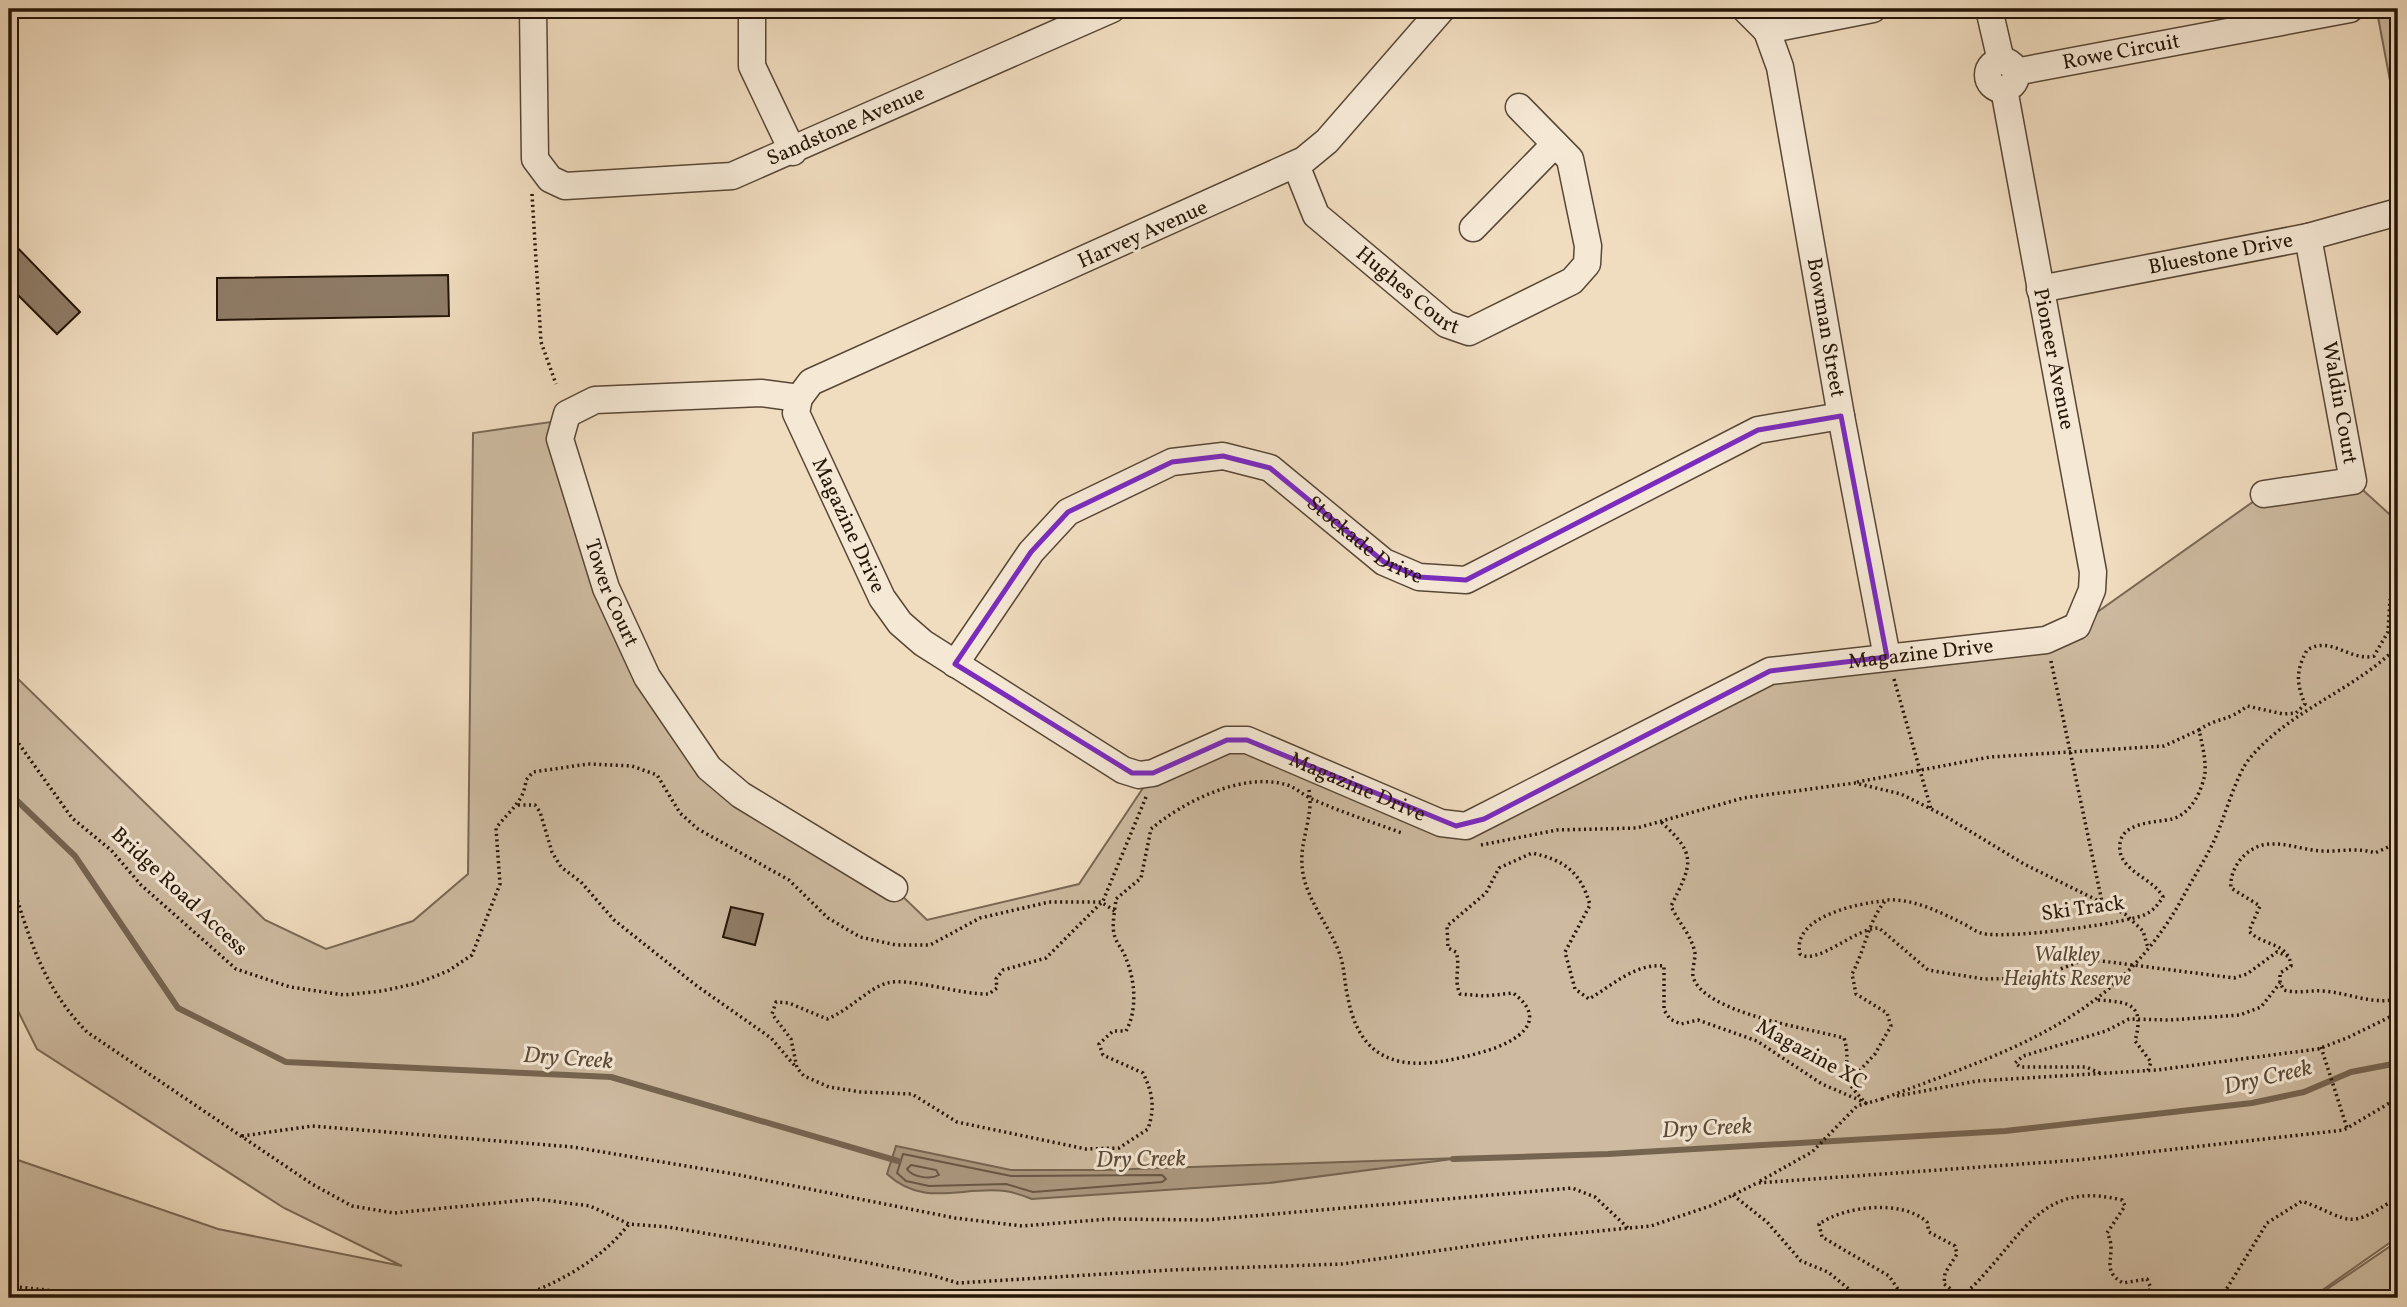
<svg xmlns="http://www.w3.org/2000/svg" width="2407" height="1307" viewBox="0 0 2407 1307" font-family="Vollkorn,serif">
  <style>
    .green { fill: #cdbaa0; stroke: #796854; stroke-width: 2 }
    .water { fill: #ab9880; stroke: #756450; stroke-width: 2 }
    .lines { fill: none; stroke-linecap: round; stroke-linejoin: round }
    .shore { stroke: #685644; stroke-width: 2 }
    .stream { stroke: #756450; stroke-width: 6 }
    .building { fill: #8f7c67; stroke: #251507; stroke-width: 2 }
    .minor-casing { stroke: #584735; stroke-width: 29 }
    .path { stroke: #251507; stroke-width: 3.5; stroke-dasharray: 2 3.5; stroke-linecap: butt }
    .minor { stroke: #f5e8d5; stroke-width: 26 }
    .marked { fill: none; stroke: #7b2cbf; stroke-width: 5; stroke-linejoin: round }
    .labels { text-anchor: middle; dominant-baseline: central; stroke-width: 6; stroke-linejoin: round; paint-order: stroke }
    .street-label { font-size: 21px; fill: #251507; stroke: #f5e8d5 }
    .park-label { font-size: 21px; font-style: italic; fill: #574735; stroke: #f5e8d5 }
    .water-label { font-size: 23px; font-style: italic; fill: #5b4937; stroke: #f5e8d5 }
  </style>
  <rect width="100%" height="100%" fill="#f0dcbf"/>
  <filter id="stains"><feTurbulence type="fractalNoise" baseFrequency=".00286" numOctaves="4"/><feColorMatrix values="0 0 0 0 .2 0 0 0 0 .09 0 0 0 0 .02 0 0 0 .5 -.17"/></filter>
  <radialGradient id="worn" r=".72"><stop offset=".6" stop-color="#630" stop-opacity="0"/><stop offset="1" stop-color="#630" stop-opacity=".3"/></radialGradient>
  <path class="green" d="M 2398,13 L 2398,123 L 2378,17 Z
    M 565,420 L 637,655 L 741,795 L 894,888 L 927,920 L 1079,884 L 1153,773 L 1238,738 L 1456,826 L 1770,671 L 2069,632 L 2264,494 L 2353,481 L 2398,522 L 2398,1237 L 2311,1298 L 9,1298 L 9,1157 L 218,1229 L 402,1266 L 284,1208 L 37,1049 L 9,993 L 9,670 L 265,920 L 326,949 L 413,921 L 468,874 L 473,433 Z
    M 2398,1241 L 2398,1298 L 2314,1298 Z"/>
  <path class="water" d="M 896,1146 L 1011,1170 L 1104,1170 L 1460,1158 L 1269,1183 L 1032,1199 C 1024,1196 1014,1192 1005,1191 C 961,1186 924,1208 887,1174 Z"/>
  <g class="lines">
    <path class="shore" d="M 903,1154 L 1011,1176 L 1162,1175 L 1166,1179 L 1162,1182 L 1033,1192 L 1006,1184 L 929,1186 L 906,1181 L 897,1173 Z
      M 911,1165 L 936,1170 L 939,1175 C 930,1180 912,1177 907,1169 Z"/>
    <path class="stream" d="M 9,793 L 75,856 L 178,1008 L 286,1062 L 611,1077 L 898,1161
      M 1453,1159 L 1608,1154 L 2005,1131 L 2252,1103 L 2304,1092 L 2351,1072 L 2398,1063"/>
  </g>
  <path class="building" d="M 9,239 L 80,312 L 57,334 L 9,286 Z
    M 448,275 L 449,316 L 217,320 L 217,278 Z
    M 731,907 L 763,914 L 755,945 L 723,937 Z"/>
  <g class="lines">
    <g class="minor-casing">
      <g id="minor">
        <path id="s1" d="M 533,9 L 535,159 L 550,179 L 565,186 L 732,176 L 1112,9"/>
        <path d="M 752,9 L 752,66 L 793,152"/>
        <path id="s2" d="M 1442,9 L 1327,141 L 1304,160 L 811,382 L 799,398 L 796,413 L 882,598 L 900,623 L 923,643 L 1123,770 L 1139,775 L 1153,773 L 1227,740 L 1247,740 L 1441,823 L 1466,826 L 1770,671 L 2046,640 L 2077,626 L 2092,590 L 2093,572 L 2004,89"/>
        <path id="s3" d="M 1745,9 L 1767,31 L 1780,67 L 1841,416 L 1887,657"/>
        <path d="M 1989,9 L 2001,61"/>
        <path d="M 1766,30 L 1873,9"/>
        <circle cx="2002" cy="75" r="14"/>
        <path id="s4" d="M 2015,72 L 2350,9"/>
        <path id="s5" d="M 1296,165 L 1316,215 L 1446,324 L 1469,332 L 1572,281 L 1587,264 L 1588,246 L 1570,159 L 1519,107"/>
        <path d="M 1473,228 L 1555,144"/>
        <path id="s6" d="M 2040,289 L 2308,237 L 2398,212"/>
        <path id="s7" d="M 799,398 L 761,393 L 595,400 L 567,414 L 560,439 L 606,588 L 647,677 L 709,768 L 741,795 L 894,888"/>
        <path d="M 2264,494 L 2353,481 L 2308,237"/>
        <path id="s8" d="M 955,664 L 1031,552 L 1068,512 L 1172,462 L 1223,456 L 1270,468 L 1384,562 L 1419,577 L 1466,580 L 1758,430 L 1841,416"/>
      </g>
    </g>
    <path class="path" d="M 532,194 L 541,342 L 556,384
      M 2051,661 L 2102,902
      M 1894,679 L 1931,809
      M 9,730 L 72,818 L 111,850 L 141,885 L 236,969 L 290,987 L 344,995 L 382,991 L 418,983 L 448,971 L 472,955 L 500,884 L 496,828 C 509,811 524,802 526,780 L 533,772 L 588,764 L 632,766 L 657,775 L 680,813 L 698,829 L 789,880 L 828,918 L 860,937 L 896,945 L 930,945 L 980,918 L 1049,902 L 1101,902 L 1115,911
      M 1857,782 L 1990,757 L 2164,746 L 2199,730
      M 1309,790 C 1314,815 1300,840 1302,864 C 1303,896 1328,923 1339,952 C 1345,968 1344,982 1348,998 C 1363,1078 1424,1069 1486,1051 C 1516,1042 1551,1021 1513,993 L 1485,996 L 1460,994 C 1453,979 1461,967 1456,952 L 1448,948 L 1447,926 L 1486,893 L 1499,868 L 1532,853 C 1564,860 1581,872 1590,905 L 1565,952 L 1575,989 L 1589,999 C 1613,985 1635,963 1664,966 L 1664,1010 L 1670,1019 L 1681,1024 L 1698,1020 L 1757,1041 L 1822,1084 L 1866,1103 C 1832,1070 1854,1071 1844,1038 C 1812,1029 1701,1013 1693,976 C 1692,969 1695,961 1695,954 C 1693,937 1678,922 1671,906 C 1692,864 1698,855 1660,821
      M 1146,797 L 1103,901 L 1046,958 L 1003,970 L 996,979 L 997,988 L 989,994 C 961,995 909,977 887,983 C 867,989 850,1010 827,1019 L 789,1003 L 776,1002 L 772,1014 L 791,1039 L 797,1068 L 804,1076 L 829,1087 L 861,1092 L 912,1094 L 957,1122 L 1086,1149 L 1119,1148 L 1148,1129 C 1155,1107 1153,1094 1143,1073 L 1103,1055 L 1099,1044 L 1113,1031 L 1126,1031 C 1138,1009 1135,979 1125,956 C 1123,950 1117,944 1115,937 C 1111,927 1115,910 1116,899 L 1141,878 L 1151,829 C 1183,802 1240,773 1284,784 C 1294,786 1303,795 1312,799 C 1341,812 1372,822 1402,833
      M 518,805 L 535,805 L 540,812 L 552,852 L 561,867 L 581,882 L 614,920 L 697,986 L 771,1038 L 795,1066
      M 2398,820 L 2395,823 L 2395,844 L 2375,853 C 2358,847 2339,852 2321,851 C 2304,850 2287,843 2271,844 C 2249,844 2229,866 2231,888 L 2260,906 L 2249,931 C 2262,946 2289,942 2291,966 L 2280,973 L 2280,983 L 2284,990 C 2297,994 2309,990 2323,991 C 2350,993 2371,1005 2398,999
      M 1481,845 L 1557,830 L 1637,828 L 1743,798 L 1855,783 L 1901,794 L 1945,816 L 2024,864 L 2125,914 L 2143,931 L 2148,948
      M 9,874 C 29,936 41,985 87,1032 L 312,1184 L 352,1206 L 394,1213 L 536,1199 L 590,1206 L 629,1224 L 668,1227 L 786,1247 L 931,1275 L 958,1283 L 1170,1270 L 1342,1264 L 1535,1237 L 1651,1226 L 1713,1205 L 1757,1183 L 2078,1160 L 2344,1130 L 2398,1098
      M 1884,901 C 1860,903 1791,916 1800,954 C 1817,966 1855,928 1879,928 L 1928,970 L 1984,979 L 2037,978 L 2086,959 L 2234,978 L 2247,974 L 2277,952 L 2290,957
      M 2098,1000 C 2130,1002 2145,1004 2135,1041 L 2151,1062 L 2148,1071
      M 2321,1047 L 2347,1128
      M 2100,1073 L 2086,1067 L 2020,1067 L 2015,1063 L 2023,1056 L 2106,1031 L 2129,1019 L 2170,1020 L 2240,1015 L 2261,1007 L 2280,983
      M 1848,1083 L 1875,1054 L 1891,1026 L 1887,1013 L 1856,994 L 1852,974 C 1865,950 1868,921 1886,900 C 1912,898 1940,912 1962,923 C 1969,926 1974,931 1981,933 C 2003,940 2121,924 2144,915 C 2153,911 2157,906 2163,897 C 2154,879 2123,872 2120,851 C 2116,821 2155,823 2172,819 C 2191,814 2202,791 2205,773 C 2206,759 2202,744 2199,730 C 2217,717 2228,722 2247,706 L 2283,714 L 2296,713 L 2305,704 C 2296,683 2296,670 2307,650 C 2331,635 2350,662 2374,656 L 2388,632 L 2390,600 L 2398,590
      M 1897,1096 L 1977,1081 L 2157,1070 L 2318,1049 L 2347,1038 L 2398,1013
      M 1882,1099 C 2006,1052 2115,1021 2183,897 C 2193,878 2205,860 2214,841 C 2224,820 2236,774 2250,758 C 2290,710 2355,690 2398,646
      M 242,1136 L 312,1126 L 573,1147 L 734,1174 L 955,1218 L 1022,1226 L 1109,1219 L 1206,1220 L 1572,1188 L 1595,1197 L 1628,1228
      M 1760,1181 L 1812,1152 L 1857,1106 L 1882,1099
      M 1733,1195 L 1767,1222 L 1801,1261 L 1828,1272 L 1860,1298
      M 9,1286 L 73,1293 L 83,1298
      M 518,1298 C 561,1281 600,1261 629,1224
      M 1904,1298 L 1889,1276 L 1822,1237 L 1819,1224 C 1845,1206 1902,1199 1927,1222 L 1929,1232 L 1955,1246 L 1957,1254 L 1945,1273 L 1944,1284 L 1960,1296 C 1974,1288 1984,1274 1995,1262 C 2034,1215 2056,1184 2122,1200 L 2125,1206 L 2107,1233 C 2119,1254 2098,1269 2123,1283 L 2147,1279 L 2151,1288 L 2144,1298
      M 2221,1298 L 2267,1223 L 2302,1201 C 2354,1221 2346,1231 2398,1197"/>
    <use href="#minor" class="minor"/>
  </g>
  <path class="marked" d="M 1841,416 L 1887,657 L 1770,671 L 1484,819 L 1456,826 L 1247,740 L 1227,740 L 1153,773 L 1132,773 L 955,664 L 1031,552 L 1068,512 L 1172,462 L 1223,456 L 1270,468 L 1384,562 L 1419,577 L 1466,580 L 1758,430 Z"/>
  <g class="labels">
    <g class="street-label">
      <text stroke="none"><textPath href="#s4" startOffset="108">Rowe Circuit</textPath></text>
      <text stroke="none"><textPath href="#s1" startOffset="483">Sandstone Avenue</textPath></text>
      <text transform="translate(1143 235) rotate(-24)">Harvey Avenue</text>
      <text stroke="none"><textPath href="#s6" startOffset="184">Bluestone Drive</textPath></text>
      <text stroke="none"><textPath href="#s5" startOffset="173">Hughes Court</textPath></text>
      <text stroke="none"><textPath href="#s3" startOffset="334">Bowman Street</textPath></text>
      <text transform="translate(2053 359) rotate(79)">Pioneer Avenue</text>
      <text transform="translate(2339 403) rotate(80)">Waldin Court</text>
      <text stroke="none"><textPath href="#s2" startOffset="905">Magazine Drive</textPath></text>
      <text stroke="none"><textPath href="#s8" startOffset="525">Stockade Drive</textPath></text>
      <text stroke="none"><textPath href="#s7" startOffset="424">Tower Court</textPath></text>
      <text stroke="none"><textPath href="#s2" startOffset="2144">Magazine Drive</textPath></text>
      <text stroke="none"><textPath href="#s2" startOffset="1535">Magazine Drive</textPath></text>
      <text transform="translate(179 892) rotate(43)">Bridge Road Access</text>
      <text transform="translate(2083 909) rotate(-8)">Ski Track</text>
      <text transform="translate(1811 1055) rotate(29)">Magazine XC</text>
    </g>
    <g class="park-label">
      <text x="2067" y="955">Walkley<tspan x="2067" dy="24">Heights Reserve</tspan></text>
    </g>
    <g class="water-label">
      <text transform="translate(568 1059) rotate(4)">Dry Creek</text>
      <text transform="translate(2268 1078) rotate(-13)">Dry Creek</text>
      <text transform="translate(1707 1129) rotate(-3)">Dry Creek</text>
      <text transform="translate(1141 1160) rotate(-1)">Dry Creek</text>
    </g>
  </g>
  <rect width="2407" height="1307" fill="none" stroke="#f0dcbf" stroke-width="35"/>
  <rect x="10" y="10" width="2386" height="1286" fill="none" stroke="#251507" stroke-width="3.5"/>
  <rect x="18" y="18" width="2372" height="1272" fill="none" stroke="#251507" stroke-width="2"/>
  <rect width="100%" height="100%" filter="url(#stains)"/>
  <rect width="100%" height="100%" fill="url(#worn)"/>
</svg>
